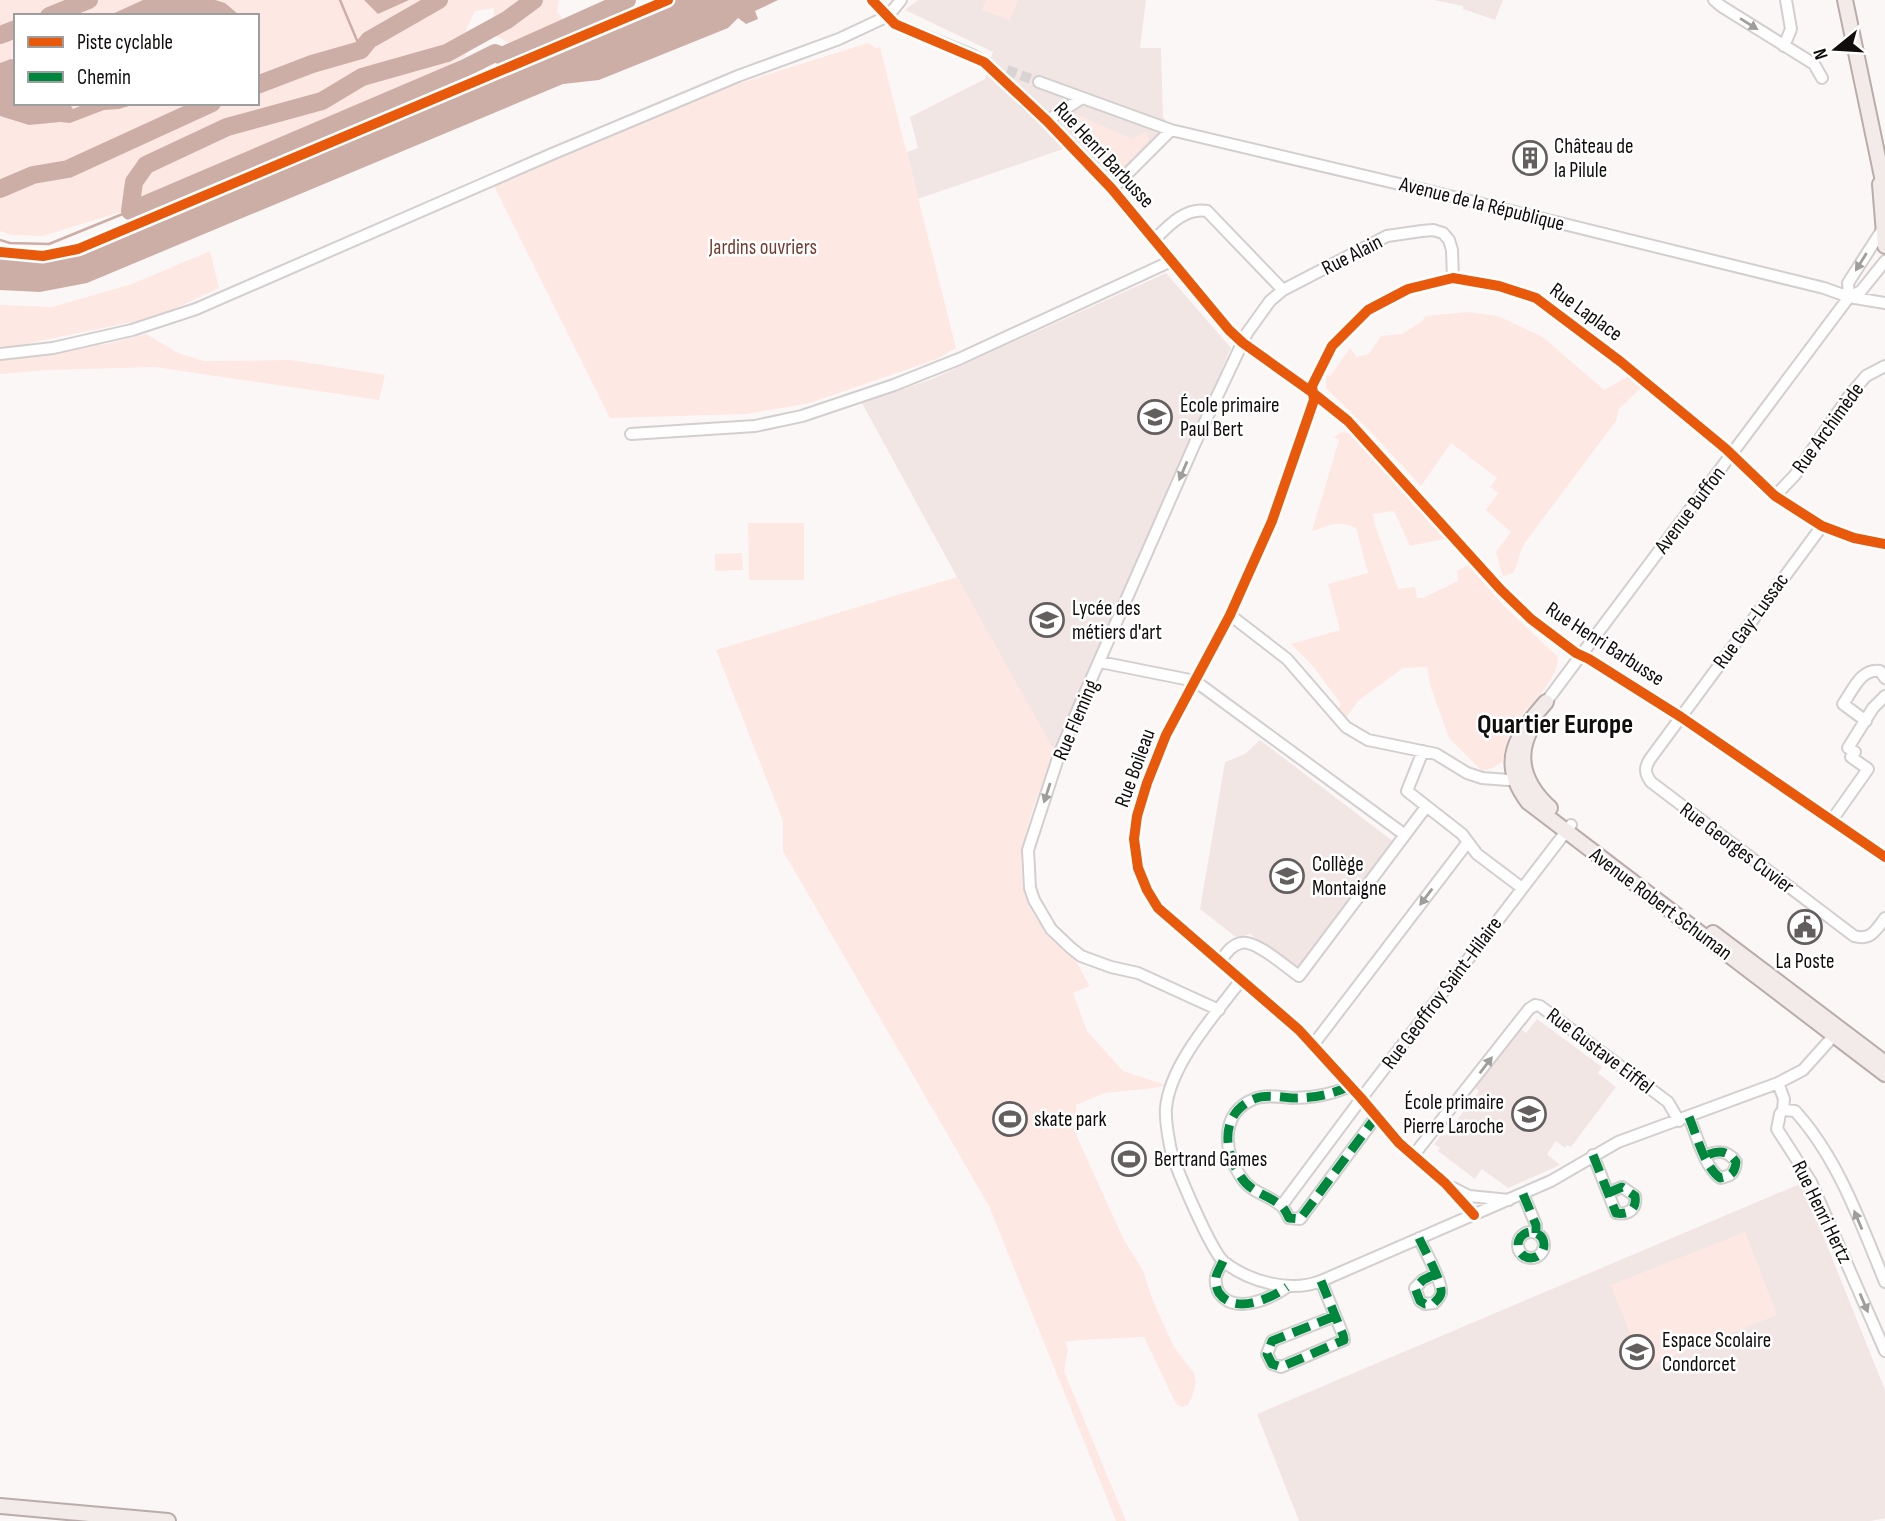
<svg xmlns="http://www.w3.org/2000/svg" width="1885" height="1521" viewBox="0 0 1885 1521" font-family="'Sofia Sans Condensed',sans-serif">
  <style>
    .built { fill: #f2e6e4 }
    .green { fill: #fee8e3; fill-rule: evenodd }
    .water { fill: #ccaea7 }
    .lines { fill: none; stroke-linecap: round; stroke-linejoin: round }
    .stream { stroke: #ccaea7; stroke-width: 2.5 }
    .river { stroke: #ccaea7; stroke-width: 18 }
    .minor-tunnel { stroke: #d9d4d4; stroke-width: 10; stroke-dasharray: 10 5; stroke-linecap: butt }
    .minor-casing { stroke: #d3cfcf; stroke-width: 14 }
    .major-casing { stroke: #b9aca9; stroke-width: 18 }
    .minor { stroke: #fffefe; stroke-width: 10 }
    .major { stroke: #f2ebe9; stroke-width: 14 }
    .quiet { stroke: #00873e; stroke-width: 9; stroke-dasharray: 18 9; stroke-linecap: butt }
    .cycleway-casing { stroke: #fff; stroke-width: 15 }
    .cycleway { stroke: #e8590c; stroke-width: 10 }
    .oneway { fill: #9f9e9d }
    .labels { text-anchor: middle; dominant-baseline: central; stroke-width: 5; stroke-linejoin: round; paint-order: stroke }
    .poi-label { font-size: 21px; fill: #100d0c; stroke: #fff; text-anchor: start }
    .street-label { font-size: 21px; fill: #100d0c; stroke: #fff }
    .park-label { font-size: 21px; fill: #763d31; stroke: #fff }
    .district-label { font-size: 28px; font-weight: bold; fill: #100d0c; stroke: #fff }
  </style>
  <rect width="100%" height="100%" fill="#fcf7f7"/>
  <path class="built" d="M 918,0 L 1146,0 L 1140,48 L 1161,48 L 1163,117 L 1170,126 L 1110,180 L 1066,130 L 1063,149 L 918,199 L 907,152 L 918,148 L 910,117 L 985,79 L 993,52 L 905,10 Z
    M 1434,0 L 1503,0 L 1495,20 L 1463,9 L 1463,6 Z
    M 1166,273 L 1231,348 L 1172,487 L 1053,753 L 862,403 L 932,379 Z
    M 1260,740 L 1394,842 L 1299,970 L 1250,934 L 1237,938 L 1200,909 L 1225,762 L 1245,754 Z
    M 1537,1019 L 1602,1067 L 1598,1073 L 1616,1087 L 1571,1147 L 1567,1145 L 1565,1148 L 1556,1141 L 1547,1154 L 1560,1165 L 1508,1188 L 1482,1169 L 1475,1179 L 1438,1151 L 1440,1148 L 1434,1144 L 1442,1134 L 1445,1136 L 1479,1091 L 1473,1087 L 1518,1027 L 1526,1033 Z
    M 1802,1183 L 1885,1390 L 1885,1518 L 1871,1521 L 1299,1521 L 1257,1414 Z"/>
  <path class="green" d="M 0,0 L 559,0 L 557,11 L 563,20 L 509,43 L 492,34 L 494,8 L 475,11 L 466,30 L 466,56 L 399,91 L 124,211 L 43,236 L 11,235 L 0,231 ZM 16,16 L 257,16 L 257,103 L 16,103 Z
    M 986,0 L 1018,0 L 1010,20 L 982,10 Z
    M 868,43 L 876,48 L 880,47 L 956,348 L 937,359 L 810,403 L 746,414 L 610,418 L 494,186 L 728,87 Z
    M 1075,114 L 1133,139 L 1145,132 L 1150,139 L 1116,175 L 1115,170 L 1066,118 Z
    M 210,251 L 219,288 L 157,317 L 0,349 L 0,305 L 52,307 L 132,284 Z
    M 1467,312 L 1498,316 L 1543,337 L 1604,390 L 1629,376 L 1641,388 L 1619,409 L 1616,421 L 1524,544 C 1519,554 1518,564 1513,573 L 1503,576 L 1496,552 L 1511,532 L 1486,510 L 1498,493 L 1490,487 L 1497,478 L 1451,443 L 1421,486 L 1373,434 L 1326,388 L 1326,375 L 1330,376 L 1350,348 L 1357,357 L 1369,354 L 1381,336 L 1402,334 L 1421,322 L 1426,316 Z
    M 146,334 L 178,353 L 204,361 L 291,360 L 385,375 L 379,400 L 155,367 L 48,370 L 0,374 L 0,359 L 106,344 Z
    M 1341,432 L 1352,433 L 1449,538 L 1410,546 L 1394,511 L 1373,514 L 1375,525 L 1398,589 L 1415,587 L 1417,598 L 1423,598 L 1458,581 L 1457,571 L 1468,565 L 1504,606 L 1558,657 C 1557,685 1528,703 1514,726 C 1508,735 1504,752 1502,762 L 1493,768 L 1482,771 L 1449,738 L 1430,685 L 1427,667 L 1403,668 L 1358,701 L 1345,719 L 1338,710 L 1341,704 L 1312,665 L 1291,644 L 1340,630 L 1328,584 L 1368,573 L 1356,528 C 1338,520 1331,525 1312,531 L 1339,440 L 1334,437 Z
    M 748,523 L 804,523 L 804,580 L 749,580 Z
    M 742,553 L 743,570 L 715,571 L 715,554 Z
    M 957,577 L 1055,752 C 1036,803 1002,866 1036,918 C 1047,934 1061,944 1073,958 C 1080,966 1084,977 1090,986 L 1073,993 L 1087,1031 L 1123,1071 L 1166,1085 L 1154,1088 L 1105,1093 L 1076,1105 L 1077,1137 L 1124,1240 L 1143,1271 L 1153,1301 L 1174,1347 L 1194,1373 L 1196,1382 L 1192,1397 L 1188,1405 L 1182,1407 L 1176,1404 L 1144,1337 L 1080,1340 L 1065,1342 L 1068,1349 L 1064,1371 L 1126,1521 L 1116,1521 L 989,1206 L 783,851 L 783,821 L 716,650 Z
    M 1745,1232 L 1777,1315 L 1644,1367 L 1611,1285 Z"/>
  <path class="water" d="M 143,0 L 215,0 L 225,3 L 238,14 L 237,16 L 108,16 Z
    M 364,0 L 409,0 L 378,14 Z
    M 674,0 L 778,0 L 755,11 L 758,19 L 746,24 L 738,18 L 728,28 L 599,80 L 563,84 L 87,283 L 40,292 L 0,290 L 0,257 L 37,260 L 78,253 Z
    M 11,59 L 16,60 L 16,103 L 69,103 L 73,109 L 87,103 L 139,103 L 119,109 L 104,110 L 70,123 L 60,122 L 29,125 L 0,116 L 0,63 Z"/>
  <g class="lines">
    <path class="stream" d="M 340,0 L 361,50
      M 0,240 L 10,243 L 49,244 L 130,211"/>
    <path class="river" d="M 534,0 L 507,20 L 447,53 L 362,77 L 322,101 L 227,127 L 146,165 L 134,182 L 130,211 L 465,68 L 495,53 L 502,56 L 627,0
      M 49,16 L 89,0
      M 0,35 L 16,29
      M 257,85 L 312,64 L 361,50 L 369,40 L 439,0
      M 0,189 L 33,175 L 68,169 L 212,103"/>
    <path class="minor-tunnel" d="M 1007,70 L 1039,82
      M 999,76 L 1023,100"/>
    <g class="minor-casing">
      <path id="minor" d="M 872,0 L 895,24 L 972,55 L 984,62 L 999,76
        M 1714,0 L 1721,6 L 1814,64 L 1822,78
        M 888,16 L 901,0
        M 1784,46 L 1791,29 L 1786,0
        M 1039,82 L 1171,130 L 1454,197 L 1824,288 L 1849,297 L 1885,303
        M 1023,100 L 1047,121 L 1112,189 L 1229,330 L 1243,343 L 1313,393 L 1348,421 L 1501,590 L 1531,619 L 1576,653 L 1589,659 L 1681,717 L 1885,857
        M 1047,121 L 1082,98
        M 1112,189 L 1171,130
        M 1155,239 C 1169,225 1186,207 1207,211 L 1283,290
        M 1849,297 L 1848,283 L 1882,230
        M 0,354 L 53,348 L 132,330 L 196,309 L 552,154 L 738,76 L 839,39 L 888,16
        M 631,434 L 755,426 L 802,416 L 894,385 L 959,359 L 1167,263 L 1169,258
        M 1775,496 L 1795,475 L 1849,396 L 1866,376 L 1885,366
        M 1822,526 L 1650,759 C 1644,768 1645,774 1651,782 L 1854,936 C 1871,941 1876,930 1885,918
        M 1230,615 L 1287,659 L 1346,727 L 1368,740 L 1436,754 L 1467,773 L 1482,778 L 1508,780 L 1523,776
        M 1100,662 L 1195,681 L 1405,835
        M 1546,702 L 1849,297 L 1861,291 L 1885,261
        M 1866,721 L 1843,704 C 1853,690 1861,668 1880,671 L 1885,678
        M 1423,751 L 1407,791 L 1462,834 L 1477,854 L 1522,888
        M 1832,820 L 1868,769 L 1851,757 L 1855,752 L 1848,748 L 1873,708 L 1885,696
        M 1220,961 C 1226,954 1231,945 1241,943 C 1255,939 1286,967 1299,976 L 1426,807
        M 1241,980 C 1215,1015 1170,1064 1166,1108 C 1165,1120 1168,1135 1170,1146 C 1174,1165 1211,1251 1224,1262 C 1250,1282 1290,1293 1321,1281 L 1551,1181 L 1618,1142 L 1778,1083 L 1803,1070 L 1837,1032
        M 1219,1010 L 1138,973 L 1111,967 L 1081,956 L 1071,948 L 1051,929 L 1034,900 L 1030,888 L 1028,850 L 1059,755 L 1079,707 L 1195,443 L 1247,333 L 1270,301 L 1283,290 L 1387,236 L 1422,231 L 1433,230 L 1443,233 L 1449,240 L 1452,250 L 1453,278
        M 1313,1045 L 1468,842
        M 1778,1083 L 1784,1099 L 1783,1110 L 1780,1114 L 1777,1129 L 1811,1182 L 1885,1351
        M 1350,1086 C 1331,1095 1313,1098 1292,1098 C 1280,1097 1265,1094 1254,1099 C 1220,1113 1223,1151 1241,1177 C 1251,1193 1267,1194 1280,1205 C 1284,1207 1287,1214 1289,1218 L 1300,1219 L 1376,1117
        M 1783,1110 L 1795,1111 C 1838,1158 1861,1224 1885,1282
        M 1689,1117 C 1697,1136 1704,1166 1720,1178 C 1731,1176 1735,1173 1736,1162 C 1728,1150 1718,1150 1705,1156
        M 1593,1155 L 1616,1213 C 1629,1215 1637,1209 1635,1196 L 1622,1187 L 1608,1193
        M 1413,1156 L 1529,1009 L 1535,1005 L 1540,1006 L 1668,1102 L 1679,1121
        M 1453,1188 L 1469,1196 L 1509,1200
        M 1523,1194 L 1536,1225 L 1536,1233
        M 1282,1205 L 1364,1095 L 1571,825
        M 1474,1215 L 1445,1183 L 1399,1143 L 1361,1098 L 1299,1030 L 1158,908 L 1147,890 L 1138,868 L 1134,839 L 1137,816 L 1147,783 L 1166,735 L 1230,615 L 1272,521 L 1314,400 L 1312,386 L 1332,346 L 1368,310 L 1408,289 L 1453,278 L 1499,286 L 1536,298 L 1621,362 L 1726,449 L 1775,496 L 1822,526 L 1854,538 L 1885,544
        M1518 1245a13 13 0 1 1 26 0a13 13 0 1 1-26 0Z
        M 1419,1238 C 1424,1249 1443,1283 1441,1293 C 1440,1298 1437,1300 1434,1303 L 1425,1304 L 1420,1301 L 1415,1288 L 1423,1280 L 1435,1274
        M 1223,1261 C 1221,1266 1217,1272 1216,1277 C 1215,1282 1217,1290 1219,1293 C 1235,1315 1270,1299 1287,1287
        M 1321,1281 L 1343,1335 L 1344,1340 L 1281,1367 L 1272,1364 L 1267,1354 L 1272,1341 L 1335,1316"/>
    </g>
    <g class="major-casing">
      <path id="major" d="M 1845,0 L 1885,191
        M 1880,184 L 1885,246
        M 1546,702 C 1517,735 1497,761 1528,802 L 1885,1074
        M 1532,727 C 1514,758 1526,786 1550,808
        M 1713,933 L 1881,1060
        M 0,1506 L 168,1521"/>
    </g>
    <use href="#minor" class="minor"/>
    <use href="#major" class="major"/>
    <path class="quiet" d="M 1350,1086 C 1331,1095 1313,1098 1292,1098 C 1280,1097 1265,1094 1254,1099 C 1220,1113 1223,1151 1241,1177 C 1251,1193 1267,1194 1280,1205 C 1284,1207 1287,1214 1289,1218 L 1300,1219 L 1376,1117
      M 1689,1117 C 1697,1136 1704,1166 1720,1178 C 1731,1176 1735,1173 1736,1162 C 1728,1150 1718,1150 1705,1156
      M 1593,1155 L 1616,1213 C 1629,1215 1637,1209 1635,1196 L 1622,1187 L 1608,1193
      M 1523,1194 L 1536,1225 L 1536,1233
      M1518 1245a13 13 0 1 1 26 0a13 13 0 1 1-26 0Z
      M 1419,1238 C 1424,1249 1443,1283 1441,1293 C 1440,1298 1437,1300 1434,1303 L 1425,1304 L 1420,1301 L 1415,1288 L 1423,1280 L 1435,1274
      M 1223,1261 C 1221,1266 1217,1272 1216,1277 C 1215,1282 1217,1290 1219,1293 C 1235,1315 1270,1299 1287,1287
      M 1321,1281 L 1343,1335 L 1344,1340 L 1281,1367 L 1272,1364 L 1267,1354 L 1272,1341 L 1335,1316"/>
    <g class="cycleway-casing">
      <path id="cycleway" d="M 872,0 L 895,24 L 984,62 L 1047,121 L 1112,189 L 1229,330 L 1243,343 L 1313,393 L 1348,421 L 1501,590 L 1531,619 L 1576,653 L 1589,659 L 1681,717 L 1885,857
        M 0,252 L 43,256 L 78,249 L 668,0
        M 1474,1215 L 1445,1183 L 1399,1143 L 1361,1098 L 1299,1030 L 1158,908 L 1147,890 L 1138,868 L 1134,839 L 1137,816 L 1147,783 L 1166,735 L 1230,615 L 1272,521 L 1314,400 L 1312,386 L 1332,346 L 1368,310 L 1408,289 L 1453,278 L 1499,286 L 1536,298 L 1621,362 L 1726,449 L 1775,496 L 1822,526 L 1854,538 L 1885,544"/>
    </g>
    <use href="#cycleway" class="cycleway"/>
  </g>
  <defs><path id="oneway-solid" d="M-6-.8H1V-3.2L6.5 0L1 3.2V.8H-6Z" transform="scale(1.75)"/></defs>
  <g class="oneway">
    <use href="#oneway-solid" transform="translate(1749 24) rotate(32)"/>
    <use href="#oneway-solid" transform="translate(1861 262) rotate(122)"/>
    <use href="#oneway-solid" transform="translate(1183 471) rotate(113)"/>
    <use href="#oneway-solid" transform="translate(1047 793) rotate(108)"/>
    <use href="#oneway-solid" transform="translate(1426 897) rotate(127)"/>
    <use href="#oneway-solid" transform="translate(1486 1065) rotate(-53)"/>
    <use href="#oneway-solid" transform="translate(1858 1220) rotate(-113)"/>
    <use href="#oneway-solid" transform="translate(1864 1303) rotate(67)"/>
  </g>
  <defs>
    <g id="building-ring" transform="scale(1.75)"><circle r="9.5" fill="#fff" stroke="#635f5e" stroke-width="1.5"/><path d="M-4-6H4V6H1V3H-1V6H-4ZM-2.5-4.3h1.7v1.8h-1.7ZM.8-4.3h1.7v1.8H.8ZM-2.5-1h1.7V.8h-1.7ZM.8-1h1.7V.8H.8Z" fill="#635f5e"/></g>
    <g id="school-ring" transform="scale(1.75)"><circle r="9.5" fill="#fff" stroke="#635f5e" stroke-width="1.5"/><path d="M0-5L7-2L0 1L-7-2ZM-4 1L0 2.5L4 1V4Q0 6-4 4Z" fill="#635f5e"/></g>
    <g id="civic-ring" transform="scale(1.75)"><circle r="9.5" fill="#fff" stroke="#635f5e" stroke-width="1.5"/><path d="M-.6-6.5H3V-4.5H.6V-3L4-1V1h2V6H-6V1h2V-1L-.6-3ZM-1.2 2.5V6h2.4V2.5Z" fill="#635f5e"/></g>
    <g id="stadium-ring" transform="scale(1.75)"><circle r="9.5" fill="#fff" stroke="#635f5e" stroke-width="1.5"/><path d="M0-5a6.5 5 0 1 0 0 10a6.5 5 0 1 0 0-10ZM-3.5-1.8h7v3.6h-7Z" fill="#635f5e"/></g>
  </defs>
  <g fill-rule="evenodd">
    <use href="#building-ring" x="1530" y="158"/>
    <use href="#school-ring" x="1155" y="417"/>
    <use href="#school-ring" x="1047" y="620"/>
    <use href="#school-ring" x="1287" y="876"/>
    <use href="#civic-ring" x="1805" y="927"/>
    <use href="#school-ring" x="1529" y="1114"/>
    <use href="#stadium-ring" x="1010" y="1119"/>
    <use href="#stadium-ring" x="1129" y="1159"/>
    <use href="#school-ring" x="1637" y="1352"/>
  </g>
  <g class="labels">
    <g class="poi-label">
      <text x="1554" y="146">Château de<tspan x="1554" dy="24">la Pilule</tspan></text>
      <text x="1180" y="405">École primaire<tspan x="1180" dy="24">Paul Bert</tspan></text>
      <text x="1072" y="608">Lycée des<tspan x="1072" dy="24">métiers d'art</tspan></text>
      <text x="1312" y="864">Collège<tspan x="1312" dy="24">Montaigne</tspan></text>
      <text x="1805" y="961" text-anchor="middle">La Poste</text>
      <text x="1504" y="1102" text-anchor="end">École primaire<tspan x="1504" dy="24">Pierre Laroche</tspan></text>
      <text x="1034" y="1119">skate park</text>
      <text x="1154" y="1159">Bertrand Games</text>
      <text x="1662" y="1340">Espace Scolaire<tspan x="1662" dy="24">Condorcet</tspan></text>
    </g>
    <g class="street-label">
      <text transform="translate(1104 155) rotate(47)">Rue Henri Barbusse</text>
      <text transform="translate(1482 204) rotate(14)">Avenue de la République</text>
      <text transform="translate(1352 255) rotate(-27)">Rue Alain</text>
      <text transform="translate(1586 312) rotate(36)">Rue Laplace</text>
      <text transform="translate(1828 428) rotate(-54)">Rue Archimède</text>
      <text transform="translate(1690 510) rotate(-53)">Avenue Buffon</text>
      <text transform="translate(1751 621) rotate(-54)">Rue Gay-Lussac</text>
      <text transform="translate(1605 644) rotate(33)">Rue Henri Barbusse</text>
      <text transform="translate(1076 720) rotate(-67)">Rue Fleming</text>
      <text transform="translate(1135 768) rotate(-70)">Rue Boileau</text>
      <text transform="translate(1737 848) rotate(37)">Rue Georges Cuvier</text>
      <text transform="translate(1661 904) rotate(37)">Avenue Robert Schuman</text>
      <text transform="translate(1442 993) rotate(-53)">Rue Geoffroy Saint-Hilaire</text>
      <text transform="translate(1600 1051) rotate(37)">Rue Gustave Eiffel</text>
      <text transform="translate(1822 1212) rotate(64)">Rue Henri Hertz</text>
    </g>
    <g class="park-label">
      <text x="763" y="247">Jardins ouvriers</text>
    </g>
    <g class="district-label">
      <text x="1555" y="724">Quartier Europe</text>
    </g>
  </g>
  <rect x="14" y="14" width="245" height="91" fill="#ffffff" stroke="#9f9e9e" stroke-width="2"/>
  <rect x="28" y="37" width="35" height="10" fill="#e8590c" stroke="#9f9e9e" stroke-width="2"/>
  <text x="77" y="49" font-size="21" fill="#100d0c">Piste cyclable</text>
  <rect x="28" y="72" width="35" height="10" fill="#00873e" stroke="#9f9e9e" stroke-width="2"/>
  <text x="77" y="84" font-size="21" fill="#100d0c">Chemin</text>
  <g transform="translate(1836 49) rotate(252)" stroke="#ffffff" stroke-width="5" paint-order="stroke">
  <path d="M0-5L12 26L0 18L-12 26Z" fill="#100d0c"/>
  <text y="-10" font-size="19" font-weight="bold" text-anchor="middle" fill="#100d0c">N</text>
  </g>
</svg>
